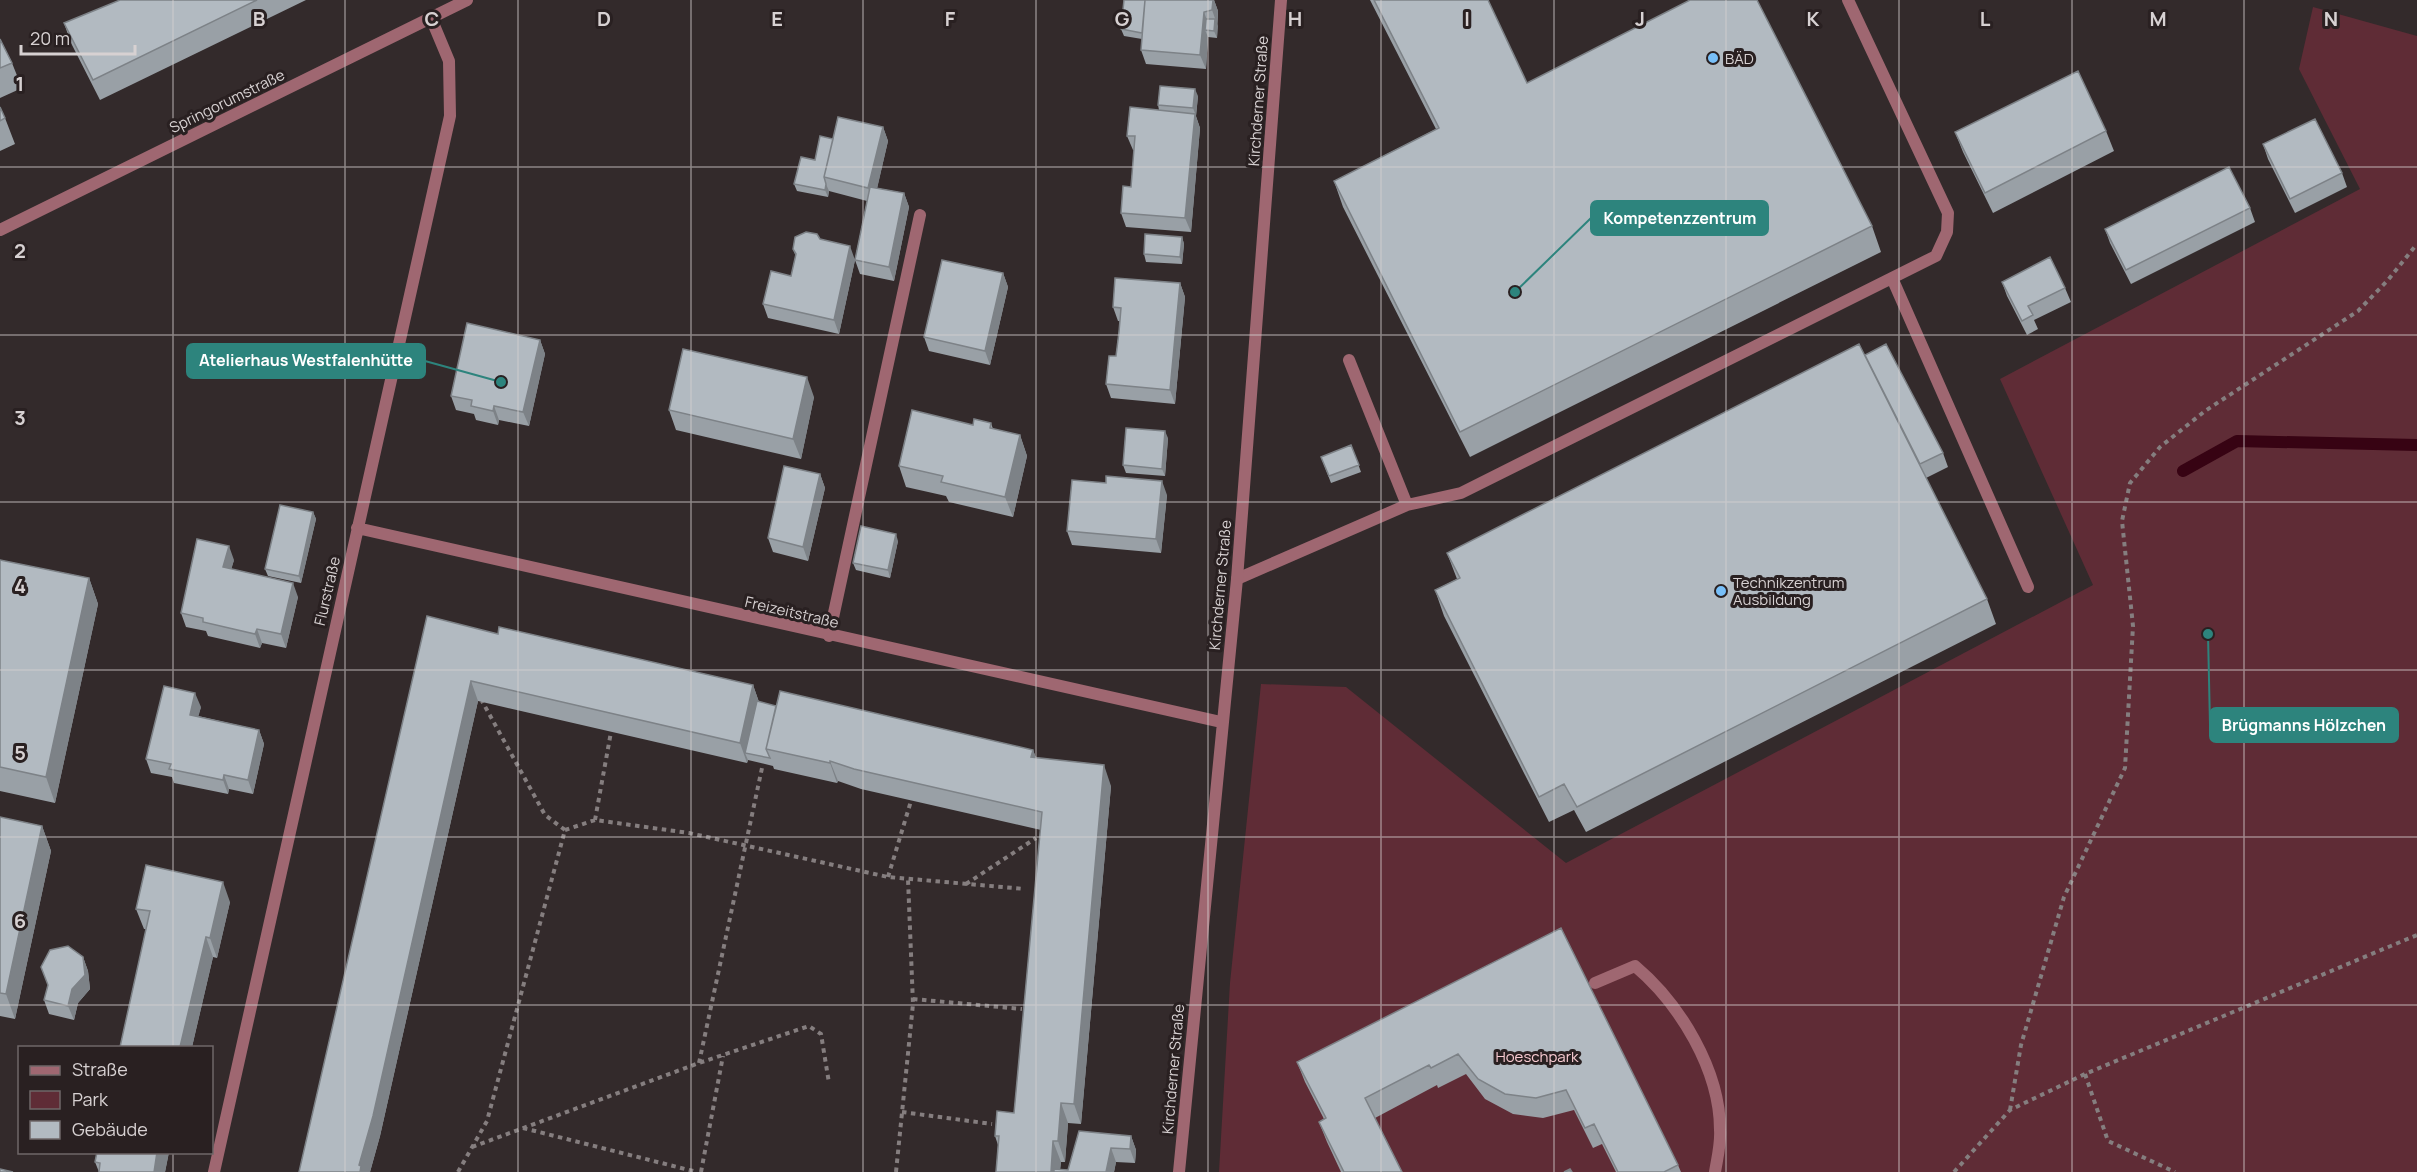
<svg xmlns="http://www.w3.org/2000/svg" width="2417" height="1172" viewBox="0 0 2417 1172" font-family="Manrope,sans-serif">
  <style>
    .green { fill: #5f2c36 }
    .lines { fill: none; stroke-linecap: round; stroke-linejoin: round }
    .stream { stroke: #370313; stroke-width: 12 }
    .path { stroke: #857e7f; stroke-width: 4; stroke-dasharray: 4.5 4.5; stroke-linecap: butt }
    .service { stroke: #9f6771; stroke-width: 12 }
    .minor { stroke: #9f6771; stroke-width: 12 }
    .wall { fill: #99a0a6 }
    .shaded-wall { fill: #7d8287 }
    .building { fill: #b2bac1; stroke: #7d8287; stroke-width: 1.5 }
    .grid { fill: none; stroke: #d7d1d2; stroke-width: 1.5; stroke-opacity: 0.55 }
    .poi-dot { fill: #78bff8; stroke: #292021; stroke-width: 2 }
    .labels { text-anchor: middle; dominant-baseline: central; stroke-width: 6; stroke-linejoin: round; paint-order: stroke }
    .poi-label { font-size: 15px; fill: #d7d1d2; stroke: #292021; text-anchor: start }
    .street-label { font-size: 15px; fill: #d7d1d2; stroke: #292021 }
    .park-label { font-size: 15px; fill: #f9cbd2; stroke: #292021 }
    .grid-label { font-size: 20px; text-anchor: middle; font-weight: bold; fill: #d7d1d2; stroke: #292021; stroke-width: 6; stroke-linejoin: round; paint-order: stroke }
    .leader { fill: none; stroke: #2d847d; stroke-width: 2 }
    .callout-dot { fill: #2d847d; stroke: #292021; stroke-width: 2 }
    .callout { fill: #2d847d; stroke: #2d847d; stroke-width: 2 }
    .callout-label { font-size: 16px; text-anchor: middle; font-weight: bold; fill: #fff }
  </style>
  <rect width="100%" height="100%" fill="#332a2b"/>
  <path class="green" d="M 2313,7 L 2417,36 L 2417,1172 L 1219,1172 L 1230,983 L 1261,684 L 1346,687 L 1566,863 L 2093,585 L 2000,379 L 2360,189 L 2299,69 Z"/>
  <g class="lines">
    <path class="stream" d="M 2183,471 L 2237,441 L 2417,445"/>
    <path class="path" d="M 595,820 L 611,732
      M 565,830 L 595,820 L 689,833 L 888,877 L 1025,889
      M 888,877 L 911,801
      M 966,884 L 1036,838
      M 913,999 L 1022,1009
      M 699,1063 L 762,768
      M 2085,1074 L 2108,1141 L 2175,1172
      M 2010,1110 L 2021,1045 L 2064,897 L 2125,768 L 2133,626 L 2122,521 L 2130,483 L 2160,447 L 2205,411 L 2358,311 L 2388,280 L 2417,244
      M 902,1112 L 992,1124
      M 523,1128 L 697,1172
      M 472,1147 L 699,1063 L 809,1026 L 821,1034 L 829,1083
      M 458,1172 L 487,1121 L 565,830 L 545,815 L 482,701
      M 701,1172 L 723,1056
      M 896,1172 L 913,1004 L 908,879
      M 1954,1172 L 2010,1110 L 2085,1074 L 2417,935"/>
    <path class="service" d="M 1892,278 L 2028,587
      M 1349,360 L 1407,505
      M 1237,579 L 1407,505 L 1461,493 L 1936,256 L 1947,232 L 1948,213 L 1848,0
      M 829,636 L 920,215
      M 1595,983 L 1635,966 C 1680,1004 1720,1070 1720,1130 C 1721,1144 1717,1159 1715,1172"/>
    <path class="minor" d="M 0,230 L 467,0
      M 357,528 L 1221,722
      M 214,1172 L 450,116 L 449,61 L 431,18
      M 1179,1172 L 1237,579 L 1281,0"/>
  </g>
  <path class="wall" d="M 120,0 L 306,0 L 100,100 L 71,43 L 64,23 Z
    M 1214,0 L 1218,11 L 1217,38 L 1208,37 L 1206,69 L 1146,64 L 1141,50 L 1142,39 L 1124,36 L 1121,29 Z
    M 1370,0 L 1488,0 L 1527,83 L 1872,226 L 1881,252 L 1470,457 L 1343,207 L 1334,181 L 1436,129 Z
    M 0,39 L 12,63 L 22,88 L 0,98 Z
    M 1198,96 L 1196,116 L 1200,128 L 1191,232 L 1126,227 L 1121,213 L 1131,187 L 1134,150 L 1133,150 L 1127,136 L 1159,110 L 1158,105 Z
    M 0,107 L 5,118 L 15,144 L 0,151 Z
    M 883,127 L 888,141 L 877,188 L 904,193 L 909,207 L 894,281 L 860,274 L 855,260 L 839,334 L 768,318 L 763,304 L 791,276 L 796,257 L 793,249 L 820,239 L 855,259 L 867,201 L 829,191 L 828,197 L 797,191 L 794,184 L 833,139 Z
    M 2106,131 L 2114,151 L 1993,213 L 1963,152 L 1955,132 Z
    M 2263,144 L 2342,173 L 2347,187 L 2295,213 L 2268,159 Z
    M 2250,208 L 2255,222 L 2131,284 L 2110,243 L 2105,229 Z
    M 1182,237 L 1184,244 L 1182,264 L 1146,262 L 1144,254 Z
    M 1003,273 L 1008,287 L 990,365 L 929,351 L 924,337 Z
    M 2002,282 L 2065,288 L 2071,302 L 2034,320 L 2038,329 L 2027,335 L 2007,296 Z
    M 1180,283 L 1185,297 L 1175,404 L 1111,398 L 1106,384 L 1116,356 L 1120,321 L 1118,321 L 1113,307 Z
    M 540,340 L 545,354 L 529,426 L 499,420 L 498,425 L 476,420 L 474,414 L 456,410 L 451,396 Z
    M 1865,355 L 1943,453 L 1948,467 L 1926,478 L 1987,599 L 1996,624 L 1586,832 L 1574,810 L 1549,822 L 1444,616 L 1435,590 L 1457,579 L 1447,553 Z
    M 814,397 L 801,459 L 676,430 L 669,410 Z
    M 991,423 L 993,429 L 1020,435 L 1027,456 L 1013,517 L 949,502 L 946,496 L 906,487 L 899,466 L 973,425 Z
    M 1168,438 L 1165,476 L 1126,473 L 1123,465 Z
    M 1351,445 L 1361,472 L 1331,483 L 1321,457 Z
    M 820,474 L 825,488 L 808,561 L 773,552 L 768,538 Z
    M 1167,495 L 1161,553 L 1072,545 L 1067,531 Z
    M 313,512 L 316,519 L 301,583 L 268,576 L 265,569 Z
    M 898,541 L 890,578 L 856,570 L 853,563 Z
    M 0,560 L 89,578 L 98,604 L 55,803 L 0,791 Z
    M 234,560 L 231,569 L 298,597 L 286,648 L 262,643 L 260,648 L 208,636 L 206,631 L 186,627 L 181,613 Z
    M 427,616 L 498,634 L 753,685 L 759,702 L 776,706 L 1033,750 L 1036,758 L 1111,786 L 1081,1124 L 1068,1123 L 1065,1162 L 1061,1162 L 1060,1169 L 1068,1170 L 1131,1136 L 1136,1150 L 1135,1163 L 1116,1162 L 1114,1172 L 996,1172 L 998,1145 L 995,1136 L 1014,1113 L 1041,830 L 861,789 L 838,781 L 837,783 L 774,769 L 773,766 L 748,760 L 747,763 L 478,701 L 380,1136 L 370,1172 L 299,1172 Z
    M 201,707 L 198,716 L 259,730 L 264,744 L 253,794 L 229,789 L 228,794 L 174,783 L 172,777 L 151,773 L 146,759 Z
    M 0,817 L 42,826 L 51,851 L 15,1019 L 0,1016 Z
    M 230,902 L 217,958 L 213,957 L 192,1047 L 120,1047 L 146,929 L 144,929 L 136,909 Z
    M 1561,928 L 1678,1165 L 1681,1172 L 1616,1172 L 1602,1144 L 1593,1148 L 1574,1110 L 1543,1118 L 1513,1114 L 1485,1099 L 1466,1074 L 1438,1088 L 1437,1085 L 1375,1118 L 1402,1172 L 1341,1172 L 1327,1142 L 1319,1122 L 1324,1119 L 1305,1082 L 1297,1062 Z
    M 83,957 L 88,971 L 90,989 L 78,1003 L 74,1020 L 49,1014 L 44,1000 Z
    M 169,1152 L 165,1172 L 99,1172 L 95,1162 Z"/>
  <path class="shaded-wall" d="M 1213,0 L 1214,0 L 1218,11 L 1217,24 L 1212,10 Z
    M 1204,12 L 1209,26 L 1205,30 L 1208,37 L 1206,69 L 1200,55 Z
    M 1215,19 L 1218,26 L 1217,38 L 1214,31 Z
    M 1195,89 L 1198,96 L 1196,116 L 1193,108 Z
    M 1195,114 L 1200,128 L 1191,232 L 1185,218 Z
    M 883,127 L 888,141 L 874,202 L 868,188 Z
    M 826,184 L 829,191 L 828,197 L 825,190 Z
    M 904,193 L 909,207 L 894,281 L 889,267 Z
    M 1182,237 L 1184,244 L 1182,264 L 1180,257 Z
    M 850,246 L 855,260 L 839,334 L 834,320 Z
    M 1003,273 L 1008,287 L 990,365 L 985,351 Z
    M 1180,283 L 1185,297 L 1175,404 L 1170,390 Z
    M 540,340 L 545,354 L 529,426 L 523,412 Z
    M 807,377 L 814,397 L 801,459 L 793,439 Z
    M 494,406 L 499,420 L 498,425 L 493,411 Z
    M 1165,431 L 1168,438 L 1165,476 L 1162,469 Z
    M 1020,435 L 1027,456 L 1013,517 L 1005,497 Z
    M 820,474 L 825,488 L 808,561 L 803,547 Z
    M 1162,481 L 1167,495 L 1161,553 L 1156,539 Z
    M 313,512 L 316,519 L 301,583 L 299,576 Z
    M 896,534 L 898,541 L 890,578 L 888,570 Z
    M 229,546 L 234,560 L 228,581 L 223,567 Z
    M 89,578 L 98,604 L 55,803 L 46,777 Z
    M 293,583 L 298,597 L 286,648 L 281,634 Z
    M 257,629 L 262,643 L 260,648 L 255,634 Z
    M 471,681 L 478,701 L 380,1136 L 370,1172 L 360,1172 L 359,1165 Z
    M 753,685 L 760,705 L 745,753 L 748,760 L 747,763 L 740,743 Z
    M 195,693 L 201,707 L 195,729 L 190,715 Z
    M 259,730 L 264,744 L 253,794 L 248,780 Z
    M 1033,750 L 1041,770 L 1031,757 Z
    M 830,761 L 838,781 L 837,783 L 830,763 Z
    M 1104,765 L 1111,786 L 1081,1124 L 1074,1104 Z
    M 224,775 L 229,789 L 228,794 L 223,780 Z
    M 42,826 L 51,851 L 15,1019 L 6,994 Z
    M 223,882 L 230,902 L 217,958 L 210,938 Z
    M 206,937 L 213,957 L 192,1047 L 180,1047 Z
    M 83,957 L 88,971 L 90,989 L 78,1003 L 74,1020 L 68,1006 L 72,989 Z
    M 1061,1103 L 1068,1123 L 1065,1162 L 1058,1141 Z
    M 1131,1136 L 1136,1150 L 1135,1163 L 1130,1149 Z
    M 1053,1141 L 1061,1162 L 1060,1172 L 1051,1172 Z
    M 1111,1148 L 1116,1162 L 1114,1172 L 1106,1172 Z
    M 157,1152 L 169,1152 L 165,1172 L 154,1172 Z"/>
  <path class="building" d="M 120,0 L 257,0 L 93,80 L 64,23 Z
    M 1124,0 L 1145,0 L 1142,33 L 1121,29 Z
    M 1145,0 L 1213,0 L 1212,10 L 1204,12 L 1200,55 L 1141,50 Z
    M 1374,0 L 1488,0 L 1527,83 L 1690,0 L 1757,0 L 1872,226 L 1460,432 L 1334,181 L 1439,128 Z
    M 1206,19 L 1215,19 L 1214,31 L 1205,30 Z
    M 0,39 L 12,63 L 0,68 Z
    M 2078,71 L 2106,131 L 1985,193 L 1955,132 Z
    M 1160,86 L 1195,89 L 1193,108 L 1158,105 Z
    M 0,107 L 5,118 L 0,121 Z
    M 1130,107 L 1195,114 L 1185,218 L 1121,213 L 1123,186 L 1131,187 L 1135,136 L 1127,136 Z
    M 838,117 L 883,127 L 868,188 L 824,177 Z
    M 2315,119 L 2342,173 L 2290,199 L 2263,144 Z
    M 820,136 L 833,139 L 824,177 L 826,184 L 825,190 L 794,184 L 801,157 L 815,160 Z
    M 2229,167 L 2250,208 L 2126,270 L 2105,229 Z
    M 870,187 L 904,193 L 889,267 L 855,260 Z
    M 806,232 L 817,234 L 820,239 L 850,246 L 834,320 L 763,304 L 771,271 L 791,276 L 796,254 L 793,249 L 795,237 Z
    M 1145,234 L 1182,237 L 1180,257 L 1144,254 Z
    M 2050,257 L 2065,288 L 2028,306 L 2033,315 L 2022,321 L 2002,282 Z
    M 942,260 L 1003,273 L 985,351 L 924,337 Z
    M 1115,278 L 1180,283 L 1170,390 L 1106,384 L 1109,356 L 1116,356 L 1119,332 L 1121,308 L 1113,307 Z
    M 467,323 L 540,340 L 523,412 L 494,406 L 493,411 L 471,406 L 472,400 L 451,396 Z
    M 1859,344 L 1987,599 L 1577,807 L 1564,784 L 1539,797 L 1435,590 L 1460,578 L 1447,553 Z
    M 1886,344 L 1943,453 L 1920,464 L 1865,355 Z
    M 683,349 L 807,377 L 793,439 L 669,410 Z
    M 912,410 L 973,425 L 974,419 L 991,423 L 990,428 L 1020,435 L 1005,497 L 941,482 L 943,476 L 899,466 Z
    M 1126,428 L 1165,431 L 1162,469 L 1123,465 Z
    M 1351,445 L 1359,465 L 1329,476 L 1321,457 Z
    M 784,466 L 820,474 L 803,547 L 768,538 Z
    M 1106,476 L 1162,481 L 1156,539 L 1067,531 L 1072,480 L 1106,483 Z
    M 280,505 L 313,512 L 299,576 L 265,569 Z
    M 861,526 L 896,534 L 888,570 L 853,563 Z
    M 197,539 L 229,546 L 223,567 L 293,583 L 281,634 L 257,629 L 255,634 L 203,622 L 203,618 L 181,613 Z
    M 0,560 L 89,578 L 46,777 L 0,767 Z
    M 427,616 L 498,634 L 499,627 L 753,685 L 740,743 L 471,681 L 373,1116 L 359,1165 L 361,1166 L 360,1172 L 299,1172 Z
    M 164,686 L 195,693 L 190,715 L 259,730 L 248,780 L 224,775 L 223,780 L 169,769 L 171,764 L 146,759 Z
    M 780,691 L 1033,750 L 1031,757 L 1104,765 L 1074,1104 L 1061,1103 L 1058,1141 L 1053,1141 L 1051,1172 L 996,1172 L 999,1136 L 995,1136 L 997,1111 L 1014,1113 L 1042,812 L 854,769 L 830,761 L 830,763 L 766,749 Z
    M 757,701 L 776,706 L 766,749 L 770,758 L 745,753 Z
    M 0,817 L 42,826 L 6,994 L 0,993 Z
    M 146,865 L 223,882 L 210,938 L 206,937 L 180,1047 L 120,1047 L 150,911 L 136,909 Z
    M 1561,928 L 1678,1165 L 1664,1172 L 1618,1172 L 1594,1124 L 1585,1128 L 1566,1090 L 1536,1098 L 1505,1094 L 1478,1079 L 1458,1054 L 1431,1068 L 1429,1065 L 1365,1098 L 1402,1172 L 1344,1172 L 1319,1122 L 1326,1118 L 1297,1062 Z
    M 68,946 L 83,957 L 85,975 L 72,989 L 68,1006 L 44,1000 L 48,985 L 41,967 L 50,950 Z
    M 1079,1131 L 1131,1136 L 1130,1149 L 1111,1148 L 1106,1172 L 1054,1172 L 1054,1169 L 1068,1170 Z
    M 97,1152 L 157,1152 L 154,1172 L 99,1172 L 100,1163 L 95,1162 Z
    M 0,1169 L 13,1172 L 0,1172 Z
    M 1570,1169 L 1572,1172 L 1564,1172 Z"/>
  <path class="grid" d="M 173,0 L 173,1048M 345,0 L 345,1172M 518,0 L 518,1172M 691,0 L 691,1172M 863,0 L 863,1172M 1036,0 L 1036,1172M 1208,0 L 1208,1172M 1381,0 L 1381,1172M 1554,0 L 1554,1172M 1726,0 L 1726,1172M 1899,0 L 1899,1172M 2072,0 L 2072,1172M 2244,0 L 2244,1172M 0,167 L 2417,167M 0,335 L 2417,335M 0,502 L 2417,502M 0,670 L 2417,670M 0,837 L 2417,837M 0,1005 L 2417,1005M 173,1152 L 173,1172"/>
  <g class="poi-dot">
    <circle cx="1713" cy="58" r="6"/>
    <circle cx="1721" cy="591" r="6"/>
  </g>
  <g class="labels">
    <g class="poi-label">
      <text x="1725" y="58">BÄD</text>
      <text x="1733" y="582">Technikzentrum<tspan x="1733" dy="17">Ausbildung</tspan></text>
    </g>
    <g class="street-label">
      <text transform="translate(227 101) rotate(-26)">Springorumstraße</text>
      <text transform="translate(1258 101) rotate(-86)">Kirchderner Straße</text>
      <text transform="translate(1220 585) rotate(-85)">Kirchderner Straße</text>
      <text transform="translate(327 591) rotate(-77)">Flurstraße</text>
      <text transform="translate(792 612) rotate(13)">Freizeitstraße</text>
      <text transform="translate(1173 1069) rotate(-85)">Kirchderner Straße</text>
    </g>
    <g class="park-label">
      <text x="1537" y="1056">Hoeschpark</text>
    </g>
  </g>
  <g class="grid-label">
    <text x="259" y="26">B</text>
    <text x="432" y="26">C</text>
    <text x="604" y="26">D</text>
    <text x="777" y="26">E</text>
    <text x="950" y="26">F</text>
    <text x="1122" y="26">G</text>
    <text x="1295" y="26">H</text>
    <text x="1467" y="26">I</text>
    <text x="1640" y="26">J</text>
    <text x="1813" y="26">K</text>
    <text x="1985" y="26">L</text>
    <text x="2158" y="26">M</text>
    <text x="2331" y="26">N</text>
    <text x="20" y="91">1</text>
    <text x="20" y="258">2</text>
    <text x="20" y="425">3</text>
    <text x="20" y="593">4</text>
    <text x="20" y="760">5</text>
    <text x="20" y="928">6</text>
  </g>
  <path class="leader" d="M1515 292L1591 218M501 382L425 361M2208 634L2210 725"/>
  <g class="callout-dot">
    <circle cx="1515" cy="292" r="6"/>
    <circle cx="501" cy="382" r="6"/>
    <circle cx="2208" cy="634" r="6"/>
  </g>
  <g class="callout">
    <rect x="1591" y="201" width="177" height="34" rx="6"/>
    <rect x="187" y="344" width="238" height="34" rx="6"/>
    <rect x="2210" y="708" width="188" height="34" rx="6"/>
  </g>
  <g class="callout-label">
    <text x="1680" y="224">Kompetenzzentrum</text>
    <text x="306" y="366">Atelierhaus Westfalenhütte</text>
    <text x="2304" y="731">Brügmanns Hölzchen</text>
  </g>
  <rect x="18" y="1046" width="195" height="108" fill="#292021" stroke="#6f6768" stroke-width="1.5"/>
  <rect x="30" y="1066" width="30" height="9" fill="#9f6771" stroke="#6f6768" stroke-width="1.5"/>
  <text x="72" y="1076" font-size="18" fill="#d7d1d2">Straße</text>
  <rect x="30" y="1091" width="30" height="18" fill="#5f2c36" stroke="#6f6768" stroke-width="1.5"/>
  <text x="72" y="1106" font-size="18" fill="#d7d1d2">Park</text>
  <rect x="30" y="1121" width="30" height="18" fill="#b2bac1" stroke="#6f6768" stroke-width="1.5"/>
  <text x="72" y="1136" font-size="18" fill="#d7d1d2">Gebäude</text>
  <path d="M21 45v9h114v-9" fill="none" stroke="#d7d1d2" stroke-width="3"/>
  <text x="30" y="45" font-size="18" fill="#d7d1d2" stroke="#292021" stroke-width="4.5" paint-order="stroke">20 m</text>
</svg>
